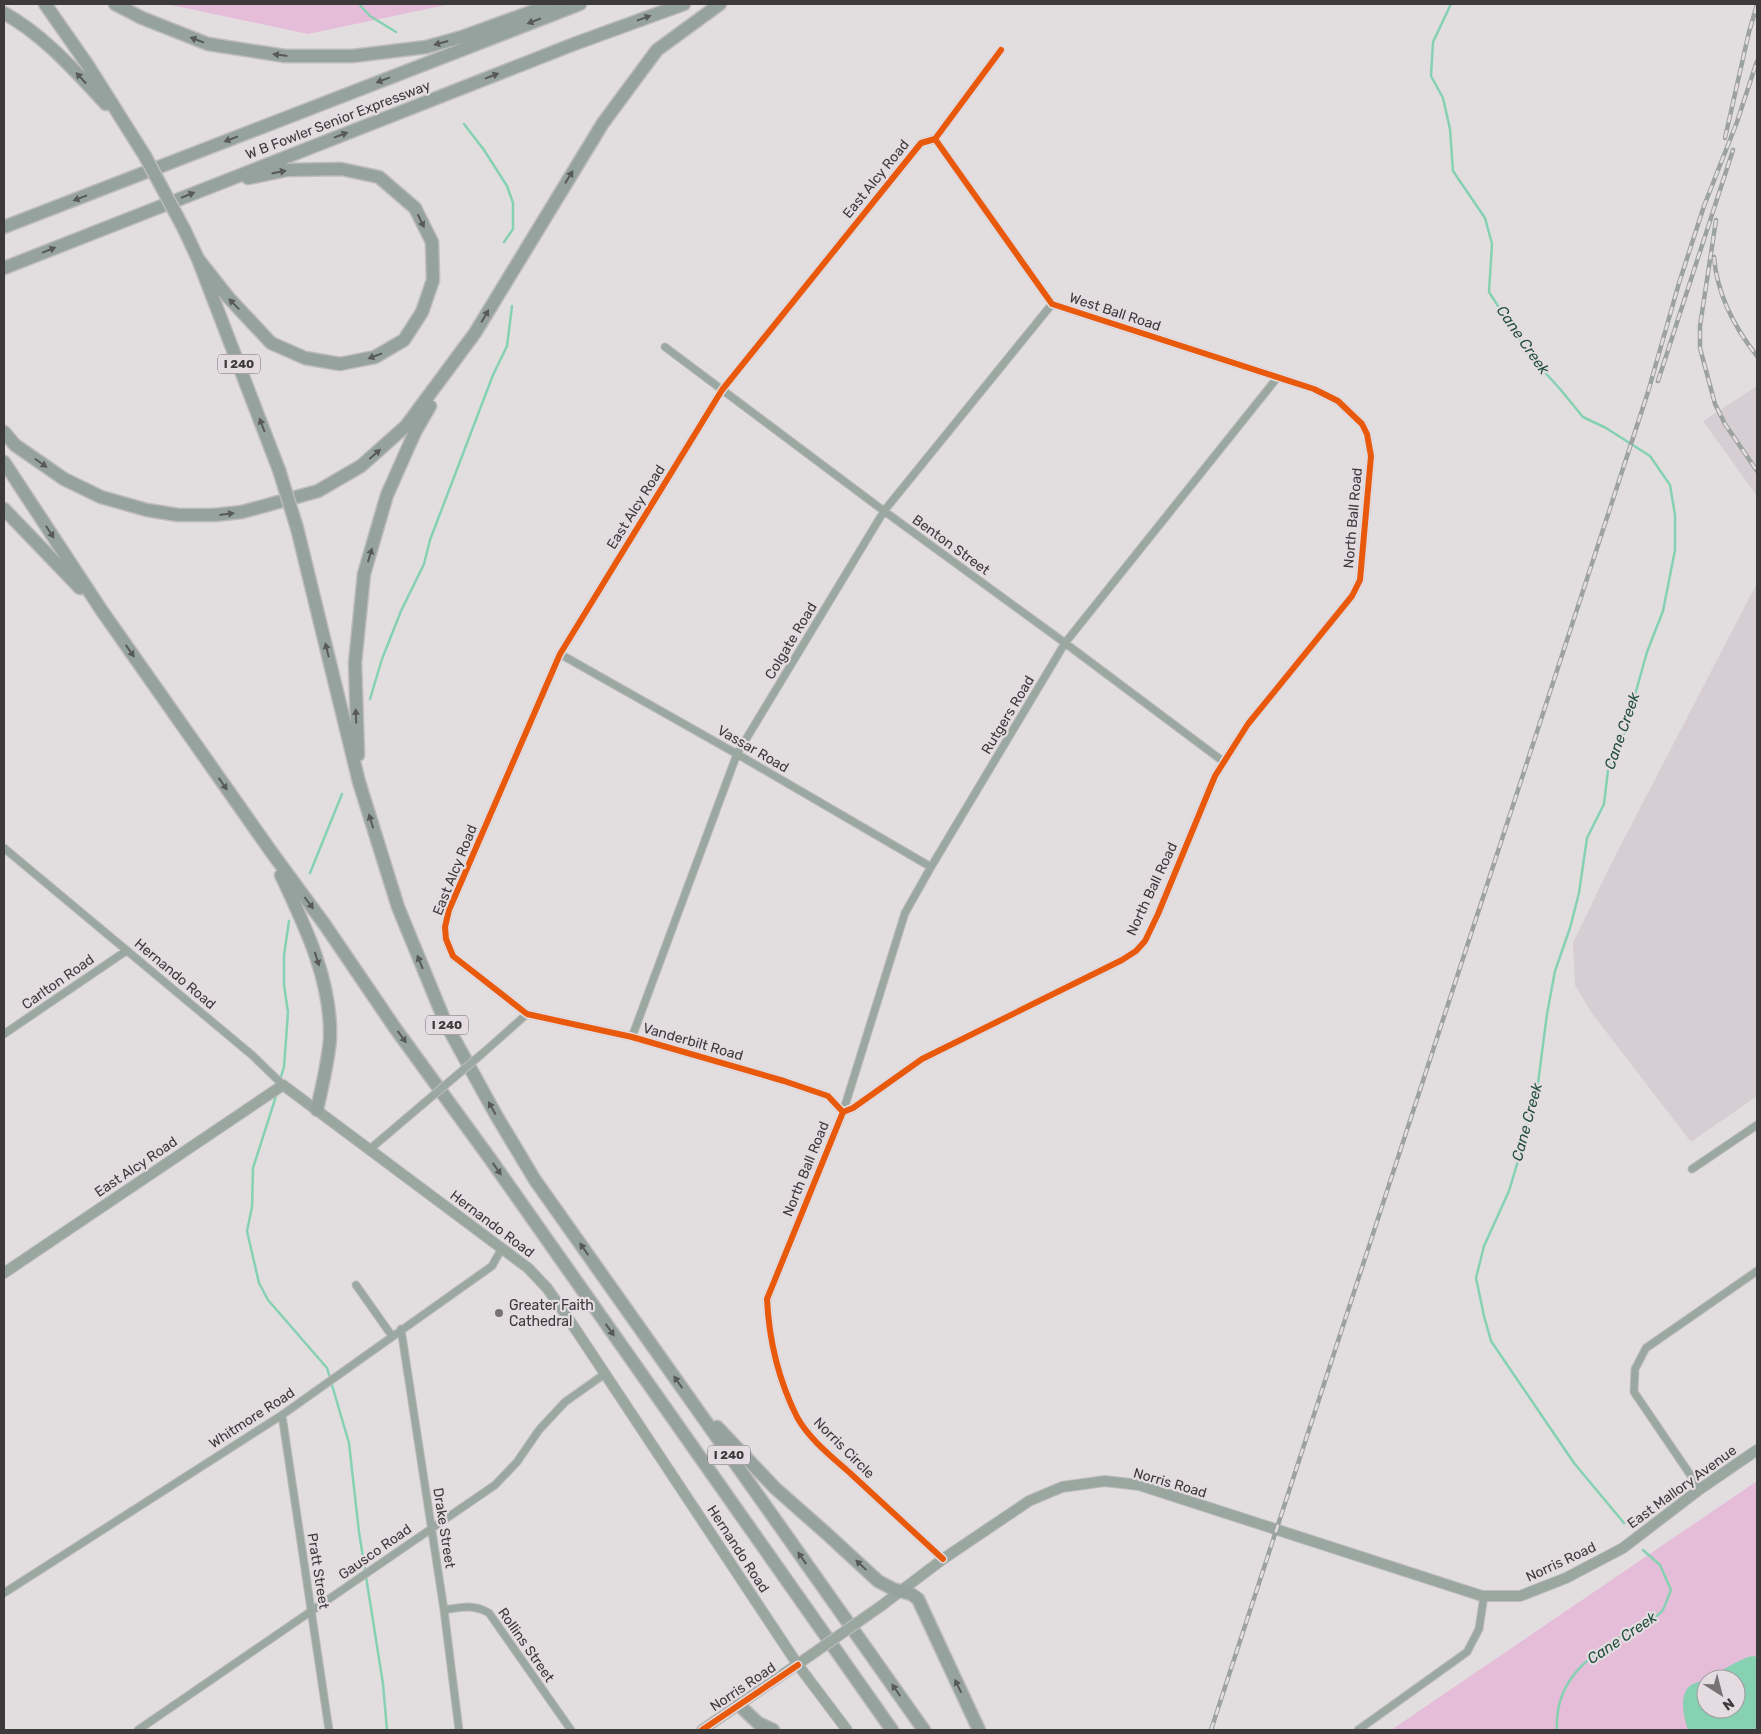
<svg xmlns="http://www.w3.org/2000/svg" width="1761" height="1734" viewBox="0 0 1761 1734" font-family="Rubik,sans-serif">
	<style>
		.built { fill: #d7ced3 }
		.green { fill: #e6bdd9; fill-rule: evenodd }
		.water { fill: #85d1b2 }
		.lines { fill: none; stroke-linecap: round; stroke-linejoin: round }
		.stream { stroke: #85d1b2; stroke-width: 2.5 }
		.street-casing { stroke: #bdbbbc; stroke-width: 9 }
		.secondary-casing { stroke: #bdbbbc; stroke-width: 12 }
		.highway-casing { stroke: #bdbbbc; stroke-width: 15 }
		.street { stroke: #9ba8a2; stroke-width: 7 }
		.secondary { stroke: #9aa7a0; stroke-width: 10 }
		.highway { stroke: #96a29e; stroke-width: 12 }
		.rail-casing { stroke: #9ca29f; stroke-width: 4.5 }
		.rail { stroke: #e4dce1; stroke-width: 2.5; stroke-dasharray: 8; stroke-linecap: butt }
		.street-bridge-casing { stroke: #bdbbbc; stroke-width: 9; stroke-linecap: butt }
		.secondary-bridge-casing { stroke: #bdbbbc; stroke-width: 12; stroke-linecap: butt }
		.highway-bridge-casing { stroke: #bdbbbc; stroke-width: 15; stroke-linecap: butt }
		.street-bridge { stroke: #9ba8a2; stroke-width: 7 }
		.secondary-bridge { stroke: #9aa7a0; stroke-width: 10 }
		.highway-bridge { stroke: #96a29e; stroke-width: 12 }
		.cycleway-casing { stroke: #e4dce1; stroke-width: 9 }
		.cycleway { stroke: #e8590c; stroke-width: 6 }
		.oneway { fill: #585959 }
		.poi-dot { fill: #777375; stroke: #e4dce1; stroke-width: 2 }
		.labels { text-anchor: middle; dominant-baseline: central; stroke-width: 4.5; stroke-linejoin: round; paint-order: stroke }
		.shield { fill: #e4dce1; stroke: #6f6b6e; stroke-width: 1 }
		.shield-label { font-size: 12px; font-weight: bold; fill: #3d3a3c }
		.street-label { font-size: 14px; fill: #3d3a3c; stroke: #e4dce1 }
		.poi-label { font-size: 14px; fill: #3d3a3c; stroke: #e4dce1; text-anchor: start }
		.water-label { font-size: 15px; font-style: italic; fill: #21503d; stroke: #e4dce1 }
	</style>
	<rect width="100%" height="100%" fill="#e2dee0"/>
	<path class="built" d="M1757,386V496L1703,421Z
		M1757,583V1096L1691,1142L1591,1012L1575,985L1573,943L1611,864Z"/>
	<path class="green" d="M166,4H451L308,34Z
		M1757,1481V1730H1391ZM1706,1679H1736V1709H1706Z"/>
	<path class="water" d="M1752,1656L1757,1657V1730H1688C1684,1717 1678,1695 1691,1685C1695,1683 1701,1681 1706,1679V1709H1736V1679H1707C1720,1672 1739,1659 1752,1656Z"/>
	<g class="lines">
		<path class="stream" d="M359,4L370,16L396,32
			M1451,4L1433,42L1431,76L1443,98L1450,129L1453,171L1485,218L1492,244L1489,292L1531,357L1560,389L1583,417L1606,428L1650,456L1670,485L1675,515V550L1663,611L1647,652L1623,738L1608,770L1604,804L1587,838L1579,893L1570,928L1555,971L1547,1014L1538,1083L1520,1154L1509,1191L1484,1246L1476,1278L1484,1316L1491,1341L1574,1463L1624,1523
			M464,124L484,150L507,186L513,203V229L504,242
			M370,699L382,659L401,611L424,564L430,540L493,375L507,346L512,306
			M310,873L342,794
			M280,1080L284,1067L288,1012L284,985V955L289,921
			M277,1093L253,1168L252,1207L247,1231L259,1283L268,1300L327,1368L349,1443L359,1532L383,1684L387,1730
			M1557,1730C1554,1675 1595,1653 1636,1627C1644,1623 1657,1618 1662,1611C1666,1605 1668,1596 1671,1590L1660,1565L1643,1550"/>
		<defs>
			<path id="street" d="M935,139L1052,304L1314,389L1338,401L1362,424L1367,434L1371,456L1360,580L1352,596L1248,724L1215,776L1158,914L1145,941L1136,951L1122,960L922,1059L853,1108L843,1112L767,1299C769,1340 779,1381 797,1417C809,1439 832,1457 850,1473C881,1502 912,1530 943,1559
				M665,347L884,511L1065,643L1224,762
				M560,654L737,754L931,867
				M4,848L252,1055L283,1085
				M4,1034L126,951
				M632,1037L737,754L884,511L1052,304
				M483,1053L527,1014
				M843,1112L828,1096L784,1081L632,1037L527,1014L453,956L446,939L445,927L449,910L560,654L722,390L921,143L935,139L1001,50
				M843,1112L905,913L931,867L1065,643L1277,378
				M370,1149L423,1104
				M1692,1169L1757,1125
				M356,1285L392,1336
				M401,1329L444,1610L459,1730
				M282,1415L329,1730
				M1700,1489L1634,1392L1635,1369L1646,1348L1757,1271
				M4,1593L282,1415L492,1266L502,1248
				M444,1610C461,1607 474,1604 489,1613L571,1730
				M138,1730L495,1485L517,1462L539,1430L565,1402L606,1373
				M1358,1730L1467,1652L1479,1629L1484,1596"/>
			<path id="secondary" d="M4,1273L283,1085L528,1268L547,1288L568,1318L798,1665L847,1730
				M881,1606L943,1559L1029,1501L1062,1487L1105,1481L1139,1485L1482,1596H1520L1566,1578L1623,1548L1700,1489L1757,1450
				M702,1730L811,1655"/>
			<path id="highway" d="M45,4L87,64L145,156
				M115,4L142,18L208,44L285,56H353L426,47L462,37L553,4
				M4,13C45,36 75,71 106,104
				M4,227L580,4
				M184,229L198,259L279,470
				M198,259L228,297L271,343L305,358L340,364L375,357L404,340L422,312L433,280L432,242L415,208L379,177L341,169L287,170L248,178
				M4,268L574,44L684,4
				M4,432L15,445L64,479L101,497L147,510L178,515H214L242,512L318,491L361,466L406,426L475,333L603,123L657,50L720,4
				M4,462L102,611L270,850L325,925L395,1028L491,1160L892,1730
				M4,509L80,588
				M297,528L359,782L398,907L446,1024L496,1115L535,1180L924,1730
				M358,755L355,663L364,574L387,495L415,432L430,406
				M281,875C305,926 332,981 330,1039C328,1063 322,1086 317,1110
				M717,1427L775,1488L827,1534L878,1581L893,1589L911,1594L918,1599L979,1730
				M739,1705L758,1723L773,1730"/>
		</defs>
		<use href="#street" class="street-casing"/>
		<use href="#secondary" class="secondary-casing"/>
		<use href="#highway" class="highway-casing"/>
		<use href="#street" class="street"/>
		<use href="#secondary" class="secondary"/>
		<use href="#highway" class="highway"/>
		<defs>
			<path id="rail" d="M1725,138L1749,32L1757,5
				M1716,220L1700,326V348L1715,404L1725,424L1757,471
				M1714,257C1717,294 1734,327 1757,356
				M1658,381L1733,150
				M1211,1730L1648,392L1679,283L1704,206L1737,122L1757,61"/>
		</defs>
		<use href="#rail" class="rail-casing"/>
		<use href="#rail" class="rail"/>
		<defs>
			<path id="street-bridge" d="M423,1104L483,1053"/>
			<path id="secondary-bridge" d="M811,1655L881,1606"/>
			<path id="highway-bridge" d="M145,156L184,229
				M279,470L297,528"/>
		</defs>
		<use href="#street-bridge" class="street-bridge-casing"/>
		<use href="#secondary-bridge" class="secondary-bridge-casing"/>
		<use href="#highway-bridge" class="highway-bridge-casing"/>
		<use href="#street-bridge" class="street-bridge"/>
		<use href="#secondary-bridge" class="secondary-bridge"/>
		<use href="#highway-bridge" class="highway-bridge"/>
		<defs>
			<path id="cycleway" d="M935,139L1052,304L1314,389L1338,401L1362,424L1367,434L1371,456L1360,580L1352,596L1248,724L1215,776L1158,914L1145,941L1136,951L1122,960L922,1059L853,1108L843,1112L767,1299C769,1340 779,1381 797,1417C809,1439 832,1457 850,1473C881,1502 912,1530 943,1559
				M843,1112L828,1096L784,1081L632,1037L527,1014L453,956L446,939L445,927L449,910L560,654L722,390L921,143L935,139L1001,50
				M702,1730L798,1665"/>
		</defs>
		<use href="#cycleway" class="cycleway-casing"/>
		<use href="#cycleway" class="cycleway"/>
	</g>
	<defs><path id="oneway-solid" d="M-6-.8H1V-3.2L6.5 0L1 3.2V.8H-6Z" transform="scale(1.25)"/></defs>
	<g class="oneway">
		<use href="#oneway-solid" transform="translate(644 18) rotate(-20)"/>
		<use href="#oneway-solid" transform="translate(534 21) rotate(159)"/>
		<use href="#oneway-solid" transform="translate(197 40) rotate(-159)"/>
		<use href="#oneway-solid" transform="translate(441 43) rotate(165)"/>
		<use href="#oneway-solid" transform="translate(280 55) rotate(-173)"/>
		<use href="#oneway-solid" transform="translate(492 76) rotate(-21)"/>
		<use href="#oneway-solid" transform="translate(81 78) rotate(-133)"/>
		<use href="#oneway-solid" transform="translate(383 80) rotate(159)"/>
		<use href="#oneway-solid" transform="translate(341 135) rotate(-21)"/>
		<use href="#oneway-solid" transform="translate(231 139) rotate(159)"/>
		<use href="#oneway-solid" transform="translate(279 172) rotate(-11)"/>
		<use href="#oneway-solid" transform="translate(569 177) rotate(-58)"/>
		<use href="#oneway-solid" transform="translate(188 195) rotate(-22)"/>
		<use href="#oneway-solid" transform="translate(80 198) rotate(159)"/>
		<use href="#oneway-solid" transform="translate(421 221) rotate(64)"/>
		<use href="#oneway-solid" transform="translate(49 250) rotate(-22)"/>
		<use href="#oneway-solid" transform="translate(234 304) rotate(-134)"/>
		<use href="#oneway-solid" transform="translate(485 316) rotate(-60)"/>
		<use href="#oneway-solid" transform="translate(375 356) rotate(159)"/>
		<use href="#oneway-solid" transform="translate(262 425) rotate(-111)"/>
		<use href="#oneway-solid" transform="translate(375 454) rotate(-41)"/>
		<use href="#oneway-solid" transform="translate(41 463) rotate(35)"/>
		<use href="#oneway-solid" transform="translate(227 514) rotate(-7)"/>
		<use href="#oneway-solid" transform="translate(50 532) rotate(57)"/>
		<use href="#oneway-solid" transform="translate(370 555) rotate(-74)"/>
		<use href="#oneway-solid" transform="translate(327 650) rotate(-104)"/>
		<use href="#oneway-solid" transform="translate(130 651) rotate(55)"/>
		<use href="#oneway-solid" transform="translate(356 716) rotate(-92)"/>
		<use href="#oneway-solid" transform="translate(223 784) rotate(55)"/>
		<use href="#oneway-solid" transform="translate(371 821) rotate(-107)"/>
		<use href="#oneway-solid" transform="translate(309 903) rotate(53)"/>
		<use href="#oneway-solid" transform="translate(317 959) rotate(72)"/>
		<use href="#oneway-solid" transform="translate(420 962) rotate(-112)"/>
		<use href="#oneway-solid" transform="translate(402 1037) rotate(54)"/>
		<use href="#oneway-solid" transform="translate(492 1108) rotate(-119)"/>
		<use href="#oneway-solid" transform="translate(497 1169) rotate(55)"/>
		<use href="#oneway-solid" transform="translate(584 1249) rotate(-125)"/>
		<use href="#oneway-solid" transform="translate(610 1330) rotate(55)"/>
		<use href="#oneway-solid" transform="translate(678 1382) rotate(-125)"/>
		<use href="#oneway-solid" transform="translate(802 1558) rotate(-125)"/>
		<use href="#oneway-solid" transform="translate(861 1565) rotate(-137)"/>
		<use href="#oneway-solid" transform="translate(958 1686) rotate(-116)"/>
		<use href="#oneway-solid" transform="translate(896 1690) rotate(-125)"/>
	</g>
	<circle class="poi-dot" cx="499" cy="1313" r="5"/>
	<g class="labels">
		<g class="shield">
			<rect x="218" y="354.5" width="42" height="19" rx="4"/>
			<rect x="426" y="1015.5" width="42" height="19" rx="4"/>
			<rect x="708" y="1445.5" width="42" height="19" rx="4"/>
		</g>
		<g class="shield-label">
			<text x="239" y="364">I 240</text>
			<text x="447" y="1025">I 240</text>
			<text x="729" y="1455">I 240</text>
		</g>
		<g class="street-label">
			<text transform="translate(338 120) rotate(-21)">W B Fowler Senior Expressway</text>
			<text transform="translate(876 179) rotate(-51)">East Alcy Road</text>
			<text transform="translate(1115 312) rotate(18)">West Ball Road</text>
			<text transform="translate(636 507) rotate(-58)">East Alcy Road</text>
			<text transform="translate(1353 518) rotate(-85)">North Ball Road</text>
			<text transform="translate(951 545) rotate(36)">Benton Street</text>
			<text transform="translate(791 641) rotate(-59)">Colgate Road</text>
			<text transform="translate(1008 715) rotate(-59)">Rutgers Road</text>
			<text transform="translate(753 749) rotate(30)">Vassar Road</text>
			<text transform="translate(455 870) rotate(-68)">East Alcy Road</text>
			<text transform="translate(1152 889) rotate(-65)">North Ball Road</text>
			<text transform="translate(175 974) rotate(40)">Hernando Road</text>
			<text transform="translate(58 982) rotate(-35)">Carlton Road</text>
			<text transform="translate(693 1042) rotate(16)">Vanderbilt Road</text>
			<text transform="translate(136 1167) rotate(-34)">East Alcy Road</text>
			<text transform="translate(806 1169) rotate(-68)">North Ball Road</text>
			<text transform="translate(492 1224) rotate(37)">Hernando Road</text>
			<text transform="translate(252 1418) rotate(-33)">Whitmore Road</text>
			<text transform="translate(844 1448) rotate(45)">Norris Circle</text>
			<text transform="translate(1170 1483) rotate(16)">Norris Road</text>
			<text transform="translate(1682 1487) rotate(-36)">East Mallory Avenue</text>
			<text transform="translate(444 1528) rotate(81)">Drake Street</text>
			<text transform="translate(738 1549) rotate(57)">Hernando Road</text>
			<text transform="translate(375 1552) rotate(-35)">Gausco Road</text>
			<text transform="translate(1561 1562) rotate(-25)">Norris Road</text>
			<text transform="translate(318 1571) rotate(81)">Pratt Street</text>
			<text transform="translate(526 1645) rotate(55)">Rollins Street</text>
			<text transform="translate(743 1687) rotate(-34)">Norris Road</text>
		</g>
		<g class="poi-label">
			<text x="509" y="1305">Greater Faith<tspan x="509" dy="16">Cathedral</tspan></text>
		</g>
		<g class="water-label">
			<text transform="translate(1523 340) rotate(55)">Cane Creek</text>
			<text transform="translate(1622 731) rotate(-71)">Cane Creek</text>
			<text transform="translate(1527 1122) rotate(-75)">Cane Creek</text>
			<text transform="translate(1622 1638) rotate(-34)">Cane Creek</text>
		</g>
	</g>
	<rect width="1761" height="1734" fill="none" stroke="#3d3a3c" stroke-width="10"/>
	<g transform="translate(1721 1694) rotate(144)"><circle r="24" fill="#e4dce1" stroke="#a19b9f"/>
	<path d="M0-4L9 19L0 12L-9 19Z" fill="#777375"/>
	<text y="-8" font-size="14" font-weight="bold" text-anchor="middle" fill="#3d3a3c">N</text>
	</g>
</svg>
